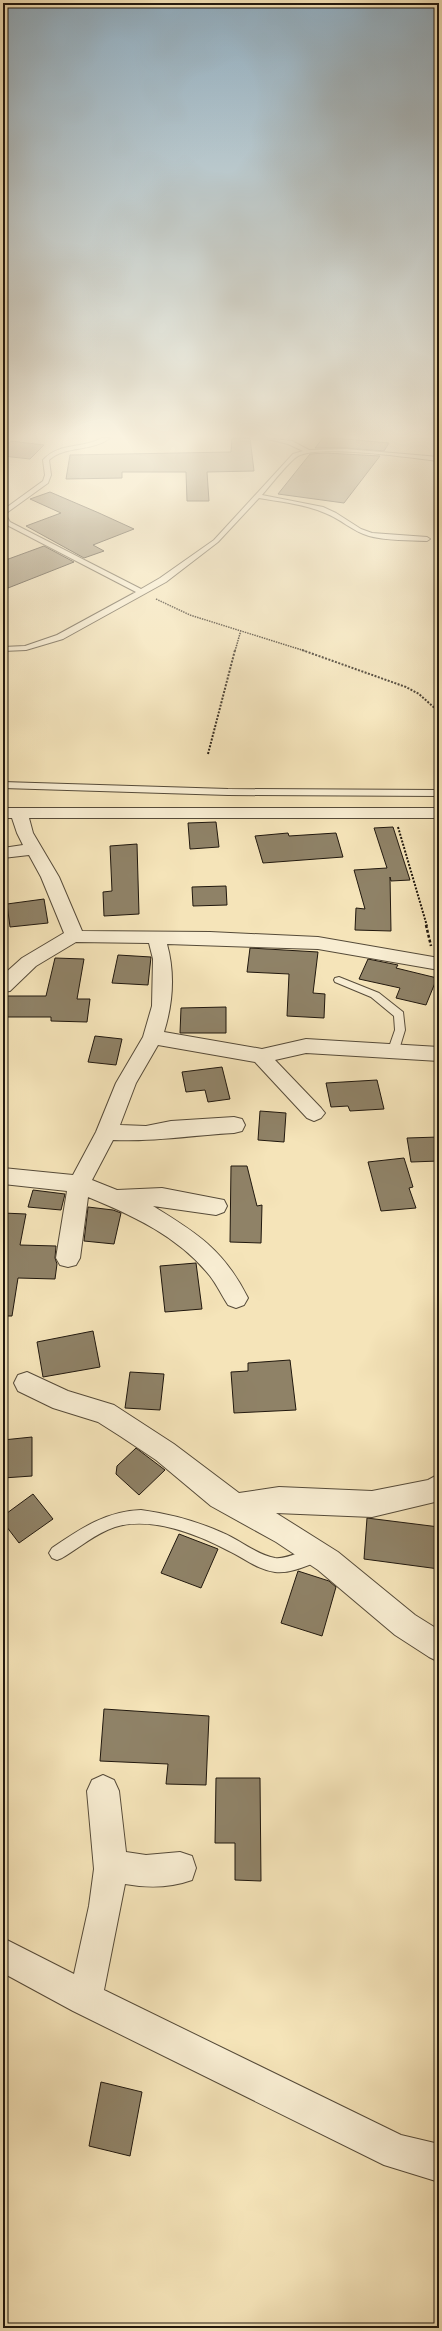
<svg xmlns="http://www.w3.org/2000/svg" width="442" height="2331" viewBox="0 0 442 2331" font-family="'IM FELL Great Primer',serif">
	<style>
		.building { fill: #8f8267; stroke: #21180e }
		.lines { fill: none; stroke-linecap: round; stroke-linejoin: round }
		.lane-casing { stroke: #564b39; stroke-width: 2 }
		.street-casing { stroke: #564b39; stroke-width: 2 }
		.path-far2 { stroke: #21180e; stroke-width: 1.5; stroke-dasharray: 1.5 1; stroke-linecap: butt }
		.path-far1 { stroke: #21180e; stroke-width: 2; stroke-dasharray: 2 1.5; stroke-linecap: butt }
		.path { stroke: #21180e; stroke-width: 2.5; stroke-dasharray: 3 2; stroke-linecap: butt }
		.lane { fill: #f8edd2; fill-rule: evenodd }
		.street { fill: #f8edd2; fill-rule: evenodd }
	</style>
	<rect width="100%" height="100%" fill="#f5e4b9"/>
	<filter id="stains"><feTurbulence type="fractalNoise" baseFrequency=".005" numOctaves="4"/><feColorMatrix values="0 0 0 0 .2 0 0 0 0 .09 0 0 0 0 .02 0 0 0 .5 -.17"/></filter>
	<radialGradient id="worn" r=".72"><stop offset=".6" stop-color="#630" stop-opacity="0"/><stop offset="1" stop-color="#630" stop-opacity=".3"/></radialGradient>
	<path class="building" d="M232,438H250L254,471L207,472L209,501H187L186,472H122V478L66,479L70,455L231,452Z
		M323,438H333L389,443L384,451L346,448H315Z
		M11,441L44,445L30,459L3,456V448Z
		M326,453L380,456L344,503L278,494L310,454Z
		M50,492L99,513L134,529L93,545L104,551L84,558L26,526L61,513L30,499Z
		M44,546L74,562L3,590V561Z
		M216,822L219,847L190,849L188,823Z
		M393,827L410,880L391,881L390,877L391,931L355,930L356,908L365,909L354,870L387,868L374,828Z
		M288,833L289,836L336,833L343,857L263,863L255,836Z
		M137,844L139,914L104,916L103,892L112,891L110,846Z
		M226,886L227,905L193,906L192,887Z
		M44,899L48,923L10,927L7,904Z
		M250,948L318,952L313,993L325,994L324,1018L287,1016L289,974L247,972Z
		M118,955L151,957L148,985L112,983Z
		M55,958L84,959L77,999H90L87,1022L51,1021V1017H4L7,996H46Z
		M368,959L398,965L396,968L437,978L426,1005L396,998L400,988L359,979Z
		M226,1007V1033H180L181,1008Z
		M95,1036L122,1039L116,1065L88,1062Z
		M222,1067L230,1099L208,1102L205,1090L186,1092L182,1072Z
		M377,1080L384,1109L350,1111L348,1106L331,1107L326,1083Z
		M260,1111L286,1113L284,1142L258,1140Z
		M439,1137V1161L411,1162L407,1138Z
		M404,1158L413,1187L409,1188L416,1208L381,1211L368,1162Z
		M231,1166H247L257,1206L262,1205L261,1243L230,1242Z
		M33,1190L65,1194L61,1210L28,1207Z
		M88,1207L113,1210L121,1213L114,1244L84,1241Z
		M3,1213L26,1214L20,1245L56,1246L55,1258L57,1264L55,1279L18,1278L12,1316H3Z
		M196,1263L202,1309L165,1312L160,1266Z
		M93,1331L100,1367L43,1377L37,1342Z
		M290,1360L296,1410L234,1413L231,1372L248,1371V1363Z
		M130,1372L164,1374L160,1410L125,1408Z
		M32,1437V1476L3,1478V1440Z
		M136,1448L165,1470L139,1495L116,1474L117,1466Z
		M33,1494L53,1519L19,1543L3,1522V1516Z
		M367,1518L439,1527V1569L364,1559Z
		M179,1534L218,1549L201,1588L161,1573Z
		M298,1571L329,1581L336,1587L322,1636L281,1623Z
		M104,1709L209,1716L206,1785L166,1784L168,1764L100,1761Z
		M216,1778H260L261,1881L235,1880V1843H215Z
		M101,2082L142,2092L130,2156L89,2146Z"/>
	<g class="lines">
		<defs>
			<path id="lane" d="M102,438H110C92,452 66,445 49,460L51,475L48,483L5,514L10,522L141,589L160,578L214,540L293,454L303,451L288,444L264,438L292,441L309,450L346,449L439,457V461C410,458 321,444 298,456C290,460 269,487 262,495L323,507L336,513L361,529L372,533L427,537L430,539L427,541C408,540 388,541 369,536C352,531 341,519 325,513C304,504 281,502 259,498L218,542L166,582L63,639L26,650L3,651V647L25,646L57,635L136,592L5,524L3,510L43,481L45,475L43,460C59,442 83,449 102,438Z
				M3,782L228,789L439,790V796L228,795L3,788Z
				M339,977L379,993L403,1012L405,1030L398,1053H390L388,1050L395,1030L394,1016L371,997L335,982L334,980L335,978Z
				M141,1510C170,1514 197,1521 223,1533C240,1540 257,1555 275,1558C291,1560 308,1544 322,1550L325,1555L322,1560C309,1565 290,1574 275,1572C258,1570 244,1558 229,1551C197,1534 151,1516 115,1527C96,1533 79,1548 62,1558L57,1560L52,1558L49,1553L52,1548C80,1529 106,1511 141,1510Z"/>
			<path id="street" d="M3,808H439V818H29L33,833L59,877L82,931L210,932L318,937L439,958V970L318,949L167,944C175,973 173,1003 164,1032L262,1049L306,1039L439,1047V1061L306,1053L275,1060L321,1108L325,1113L321,1118L314,1121L307,1118L255,1062L158,1045L136,1083L120,1125L146,1126L171,1121L234,1117L242,1119L245,1125L242,1131L234,1133C194,1135 154,1142 113,1140L92,1180L117,1190L162,1188L224,1200L227,1206L224,1212L216,1215L153,1206C197,1233 224,1250 248,1298L244,1305L236,1308L228,1305C222,1296 217,1285 210,1276C179,1237 134,1216 88,1197L80,1258L76,1265L68,1267L60,1265L56,1258L67,1191L3,1184V1168L73,1175L96,1132L116,1083L143,1037L152,1006L153,959L149,943L76,942L36,966L10,991L3,992V975L22,958L64,933L41,877L29,855L3,858V848L23,845L17,833L12,818H3Z
				M27,1372L68,1391L114,1405L174,1444L239,1493L279,1487L372,1491L428,1480L439,1474V1501L372,1517L276,1513L338,1552L415,1615L439,1630V1662L429,1657L395,1635L318,1570L276,1542L211,1506L156,1460L120,1436L98,1422L53,1408L18,1391L14,1383L18,1375Z
				M103,1775L114,1780L119,1791L126,1852L146,1855L180,1852L192,1856L196,1868L192,1880C170,1888 148,1888 125,1884L104,1990L401,2135L439,2144V2182L384,2165L73,2011L3,1973V1938L74,1974L89,1906L94,1869L87,1791L92,1780Z"/>
		</defs>
		<use href="#lane" class="lane-casing"/>
		<use href="#street" class="street-casing"/>
		<path class="path-far2" d="M156,599L190,615L305,651
			M235,651L241,630"/>
		<path class="path-far1" d="M302,650L406,687L419,694L439,712
			M208,754L235,650
			M398,827L427,926"/>
		<path class="path" d="M426,925L431,946"/>
		<use href="#lane" class="lane"/>
		<use href="#street" class="street"/>
	</g>
	<linearGradient id="sky" x2="0" y2="1"><stop stop-color="#90acbe"/><stop offset="0.57" stop-color="#faf3e0"/><stop offset="1" stop-color="#faf3e0" stop-opacity="0"/></linearGradient>
	<rect width="442" height="765" fill="url(#sky)"/>
	<rect width="442" height="2331" fill="none" stroke="#f5e4b9" stroke-width="16"/>
	<rect x="4" y="4" width="434" height="2323" fill="none" stroke="#21180e" stroke-width="2"/>
	<rect x="8" y="8" width="426" height="2315" fill="none" stroke="#21180e"/>
	<rect width="100%" height="100%" filter="url(#stains)"/>
	<rect width="100%" height="100%" fill="url(#worn)"/>
</svg>
